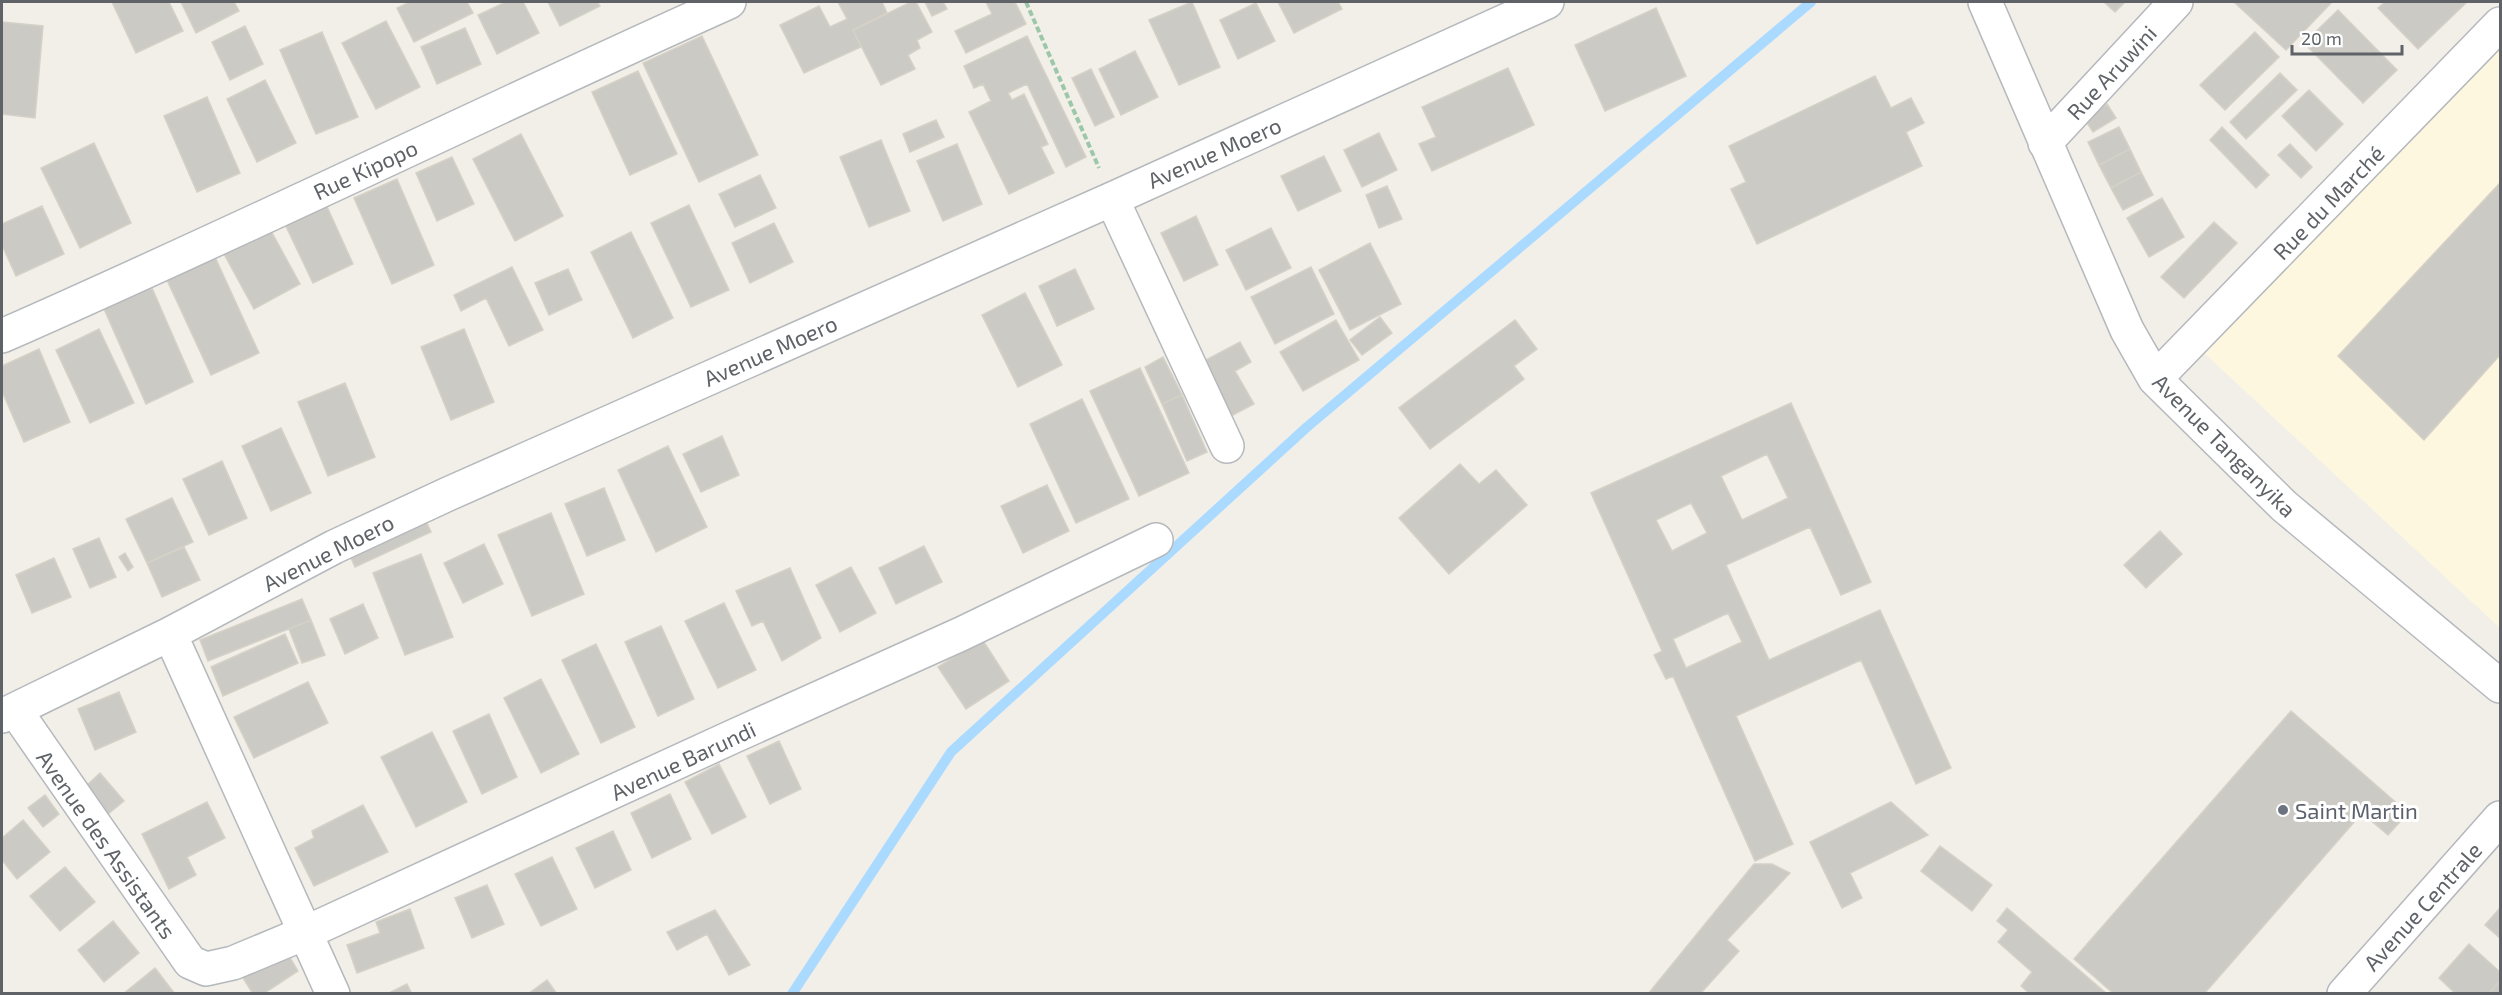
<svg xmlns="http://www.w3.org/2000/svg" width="2502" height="995" viewBox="0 0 2502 995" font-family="'Exo 2',sans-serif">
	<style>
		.commercial { fill: #fef7e0 }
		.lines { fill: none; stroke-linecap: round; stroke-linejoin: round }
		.stream { stroke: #aadaff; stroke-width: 10 }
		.building { fill: #cccac5; stroke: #d6d1c6; stroke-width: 1.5; fill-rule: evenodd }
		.minor-casing { stroke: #b5b8bc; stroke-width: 36 }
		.tertiary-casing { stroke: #b5b8bc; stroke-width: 36 }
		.path { stroke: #9cc7a9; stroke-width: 4; stroke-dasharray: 6 3; stroke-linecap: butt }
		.minor { stroke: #fff; stroke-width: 33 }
		.tertiary { stroke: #fff; stroke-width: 33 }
		.worship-dot { fill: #6b7280; stroke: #fff; stroke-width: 2 }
		.labels { text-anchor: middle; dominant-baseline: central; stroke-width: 6; stroke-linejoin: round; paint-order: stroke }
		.street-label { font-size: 22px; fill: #5f6368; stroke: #fff }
		.worship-label { font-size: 22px; fill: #5b616d; stroke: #fff; text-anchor: start }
	</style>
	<rect width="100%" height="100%" fill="#f1efe8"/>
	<path class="commercial" d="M2500,31V628L2201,350Z"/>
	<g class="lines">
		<path class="stream" d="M792,994L951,752L1307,427L1811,2"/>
	</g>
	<path class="building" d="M112,2H169L183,31L136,53Z
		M181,2H234L239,11L196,33Z
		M410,2H467L473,13L414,42L397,8Z
		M506,2H523L539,33L497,54L478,15Z
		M548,2H597L600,6L560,26Z
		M838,2H882L887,13L853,30L861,47L804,73L780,25L819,6L830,27L847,19Z
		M911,2H916L932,32L917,40L920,48L908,55L915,69L881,85L853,30Z
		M925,2H943L947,9L932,16Z
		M986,2H1015L1026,24L966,53L955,31L992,14Z
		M1192,2L1220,67L1179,85L1149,20Z
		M1278,2H1338L1342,9L1294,33Z
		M2104,2H2125L2115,12Z
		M2234,2H2332L2286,50Z
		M2385,2H2467L2418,49L2378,8Z
		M1256,3L1275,41L1238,59L1220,20Z
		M1656,8L1686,76L1605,111L1575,45Z
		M2338,10L2397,70L2363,103L2304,43Z
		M386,21L420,87L376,109L342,43Z
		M2,22L43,26L35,118L2,114Z
		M245,26L263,64L230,80L212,42Z
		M465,28L481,64L437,84L421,47Z
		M322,32L358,117L316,134L280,50Z
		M2255,32L2279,57L2225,110L2200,85Z
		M702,36L758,155L699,182L643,63Z
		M1027,36L1086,157L1066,167L1027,84L1008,93L1012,100L1024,94L1048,144L1041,147L1054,173L1009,194L969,112L991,101L983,84L974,88L964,66Z
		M1135,51L1158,97L1121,115L1099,69Z
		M1508,68L1534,125L1432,171L1419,144L1436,137L1422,107Z
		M1091,69L1114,117L1095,126L1072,78Z
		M638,71L677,154L630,175L592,92Z
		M2280,73L2297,90L2246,139L2230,122Z
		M1875,76L1891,108L1911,98L1924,123L1906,132L1922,166L1757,244L1731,189L1746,182L1729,146Z
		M265,80L296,143L257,162L227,99Z
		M2309,90L2343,124L2316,151L2282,116Z
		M207,97L240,173L197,192L164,116Z
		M2107,104L2116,118L2093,132L2084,118Z
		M936,120L944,137L910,152L903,134Z
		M2119,127L2130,149L2099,165L2088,142Z
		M2222,127L2269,175L2256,188L2210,140Z
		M1379,133L1397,170L1362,187L1344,150Z
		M521,134L563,216L515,241L473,159Z
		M881,140L910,211L869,227L840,157Z
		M94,143L131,223L80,248L41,168Z
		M957,144L982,204L943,221L917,161Z
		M2290,144L2312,167L2301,178L2278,155Z
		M2130,149L2141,172L2111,188L2099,165Z
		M1324,156L1341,191L1298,211L1281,176Z
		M452,157L474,204L437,221L416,173Z
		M2141,172L2153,195L2123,210L2111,188Z
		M760,175L776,208L735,227L719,194Z
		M397,179L434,265L392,284L354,198Z
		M2500,183V355L2424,440L2338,356Z
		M1387,186L1402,219L1379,228L1366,195Z
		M2162,198L2184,237L2149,257L2127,218Z
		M324,200L353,264L313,283L283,220Z
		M689,205L729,290L691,307L651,223Z
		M42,206L64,254L16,276L2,245V224Z
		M1196,216L1218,265L1184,281L1161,233Z
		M2214,222L2237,243L2184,298L2161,277Z
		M774,223L793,262L750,283L732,243Z
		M1271,228L1291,268L1246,290L1226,250Z
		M270,229L300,284L254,309L224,254Z
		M631,232L673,318L633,338L591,252Z
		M1370,243L1401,304L1350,330L1319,270Z
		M215,257L259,353L211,375L167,280Z
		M512,267L543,330L509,346L486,298L461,311L454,295Z
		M1311,267L1334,314L1275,344L1251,297Z
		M568,269L582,300L549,315L535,283Z
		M1075,269L1094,309L1057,326L1039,286Z
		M152,288L193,382L146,404L104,309Z
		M1025,293L1062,365L1018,387L982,315Z
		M1380,317L1392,333L1362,355L1350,340Z
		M1336,320L1359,360L1303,391L1280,352Z
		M1515,320L1537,349L1514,366L1524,379L1430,449L1399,408Z
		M99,329L134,403L90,423L56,350Z
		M464,329L494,402L451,420L421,347Z
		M1240,342L1251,362L1235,371L1254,404L1231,416L1202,362Z
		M39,349L70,422L24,442L2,391V366Z
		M1163,357L1182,395L1162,404L1145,367Z
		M1140,368L1189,473L1139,496L1090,391Z
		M345,383L375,457L328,476L298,402Z
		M1182,395L1207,452L1187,461L1162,404Z
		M1082,399L1129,499L1076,523L1030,424Z
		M1791,403L1871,582L1841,595L1810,527L1726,565L1769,660L1880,610L1951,768L1916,784L1861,660L1736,716L1793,844L1755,861L1673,676L1666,679L1654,655L1662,651L1591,493ZM1767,454L1788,498L1742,520L1721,476ZM1691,503L1707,533L1672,551L1656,520ZM1728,613L1742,642L1686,668L1673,639Z
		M281,428L311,493L271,511L242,446Z
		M722,436L739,475L701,492L683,454Z
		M668,446L707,527L656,552L618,470Z
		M222,461L247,518L209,535L183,479Z
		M1460,464L1479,484L1496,470L1527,505L1449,574L1399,518Z
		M1047,485L1069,531L1023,553L1001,506Z
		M604,488L625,540L587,556L565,504Z
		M172,498L193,542L147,563L126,519Z
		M420,509L431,532L355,567L345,544Z
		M551,513L584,594L532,616L498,535Z
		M2160,531L2182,554L2146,588L2124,565Z
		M99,538L116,577L90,588L73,549Z
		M484,544L503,584L463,603L444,563Z
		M924,546L942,582L896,604L879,568Z
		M184,547L200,580L162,597L147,563Z
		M125,553L133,567L128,571L119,557Z
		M421,554L453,637L405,655L373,573Z
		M54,558L71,597L32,613L16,575Z
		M851,567L876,613L840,632L816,585Z
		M790,568L821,638L782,661L763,621L752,626L736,591Z
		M302,599L311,620L208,661L200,640Z
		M724,603L756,670L718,688L685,621Z
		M363,604L378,638L345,654L330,619Z
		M311,620L325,655L302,663L289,629Z
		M661,626L694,699L658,716L625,642Z
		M285,634L298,663L223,696L211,667Z
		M982,639L1009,681L966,709L938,667Z
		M596,644L635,727L601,743L562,660Z
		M541,679L579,754L541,773L504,698Z
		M308,682L328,723L254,758L234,717Z
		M119,692L136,732L95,750L78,709Z
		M2291,711L2408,813L2388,835L2362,813L2204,994H2114L2074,959Z
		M489,714L517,777L482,794L453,731Z
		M432,732L467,802L416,827L381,757Z
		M779,741L801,789L770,804L747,756Z
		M719,764L746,817L712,834L685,782Z
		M100,773L124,801L107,815L85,787Z
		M670,794L691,839L652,858L631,813Z
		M45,795L59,814L43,827L28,808Z
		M207,802L225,838L187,857L196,875L169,889L142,834Z
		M1891,802L1928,835L1850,873L1862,898L1842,908L1810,842Z
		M363,805L388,852L314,886L295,848L314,838L312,831Z
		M23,820L50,852L17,879L2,860V838Z
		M613,831L631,870L595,888L576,848Z
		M1940,846L1992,885L1972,911L1921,871Z
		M552,857L577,909L541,926L515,874Z
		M1754,864H1772L1790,873L1727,940L1739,951L1700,994H1648Z
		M65,867L95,902L60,931L30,896Z
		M487,885L504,924L472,938L455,898Z
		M2007,908L2107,994H2030L2021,986L2032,972L1998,942L2008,930L1997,921Z
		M2500,908V938L2485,925Z
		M410,909L424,948L357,973L347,945L380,933L376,922Z
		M715,910L750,965L729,975L707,934L677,950L667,932Z
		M113,921L139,953L104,982L78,950Z
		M2469,944L2500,972V980L2489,994H2456L2439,978Z
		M283,946L298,971L263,994H253L240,973Z
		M155,968L175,994H123Z
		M547,980L557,994H528Z
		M2500,980V994H2489Z
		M407,984L412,994H387Z"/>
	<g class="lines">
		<defs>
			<path id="minor" d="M1985,2L2127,330L2155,379L2284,506L2500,686
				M2045,143L2176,2
				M1112,199L1227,446
				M2,336C246,229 486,111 729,2
				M2155,379L2500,24
				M170,634L333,994
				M15,710L190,962L206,969L233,963L305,933L732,737L961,634L1156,540
				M2,716L170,634L334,547L448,494L1112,199L1547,2"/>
			<path id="tertiary" d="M2344,994L2500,818"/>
		</defs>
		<use href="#minor" class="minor-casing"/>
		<use href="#tertiary" class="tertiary-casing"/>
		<path class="path" d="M1026,2L1099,168"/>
		<use href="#minor" class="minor"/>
		<use href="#tertiary" class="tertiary"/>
	</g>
	<circle class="worship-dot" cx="2283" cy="810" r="6"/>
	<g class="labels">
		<g class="street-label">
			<text transform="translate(2111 72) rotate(-47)">Rue Aruwini</text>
			<text transform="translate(1214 152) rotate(-24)">Avenue Moero</text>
			<text transform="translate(365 169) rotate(-25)">Rue Kipopo</text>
			<text transform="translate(2328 202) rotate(-46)">Rue du Marché</text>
			<text transform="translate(770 350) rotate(-24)">Avenue Moero</text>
			<text transform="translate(2225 445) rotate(45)">Avenue Tanganyika</text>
			<text transform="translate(328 552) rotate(-27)">Avenue Moero</text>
			<text transform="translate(683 760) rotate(-25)">Avenue Barundi</text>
			<text transform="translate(107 844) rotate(55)">Avenue des Assistants</text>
			<text transform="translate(2422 906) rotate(-48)">Avenue Centrale</text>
		</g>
		<g class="worship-label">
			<text x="2295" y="810">Saint Martin</text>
		</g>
	</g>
	<rect width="2502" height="995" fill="none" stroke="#5f6368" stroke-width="6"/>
	<path d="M2292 45v9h110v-9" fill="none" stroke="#5f6368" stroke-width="3"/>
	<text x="2301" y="45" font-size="18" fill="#5f6368" stroke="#ffffff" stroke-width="4.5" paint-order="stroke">20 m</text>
</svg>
